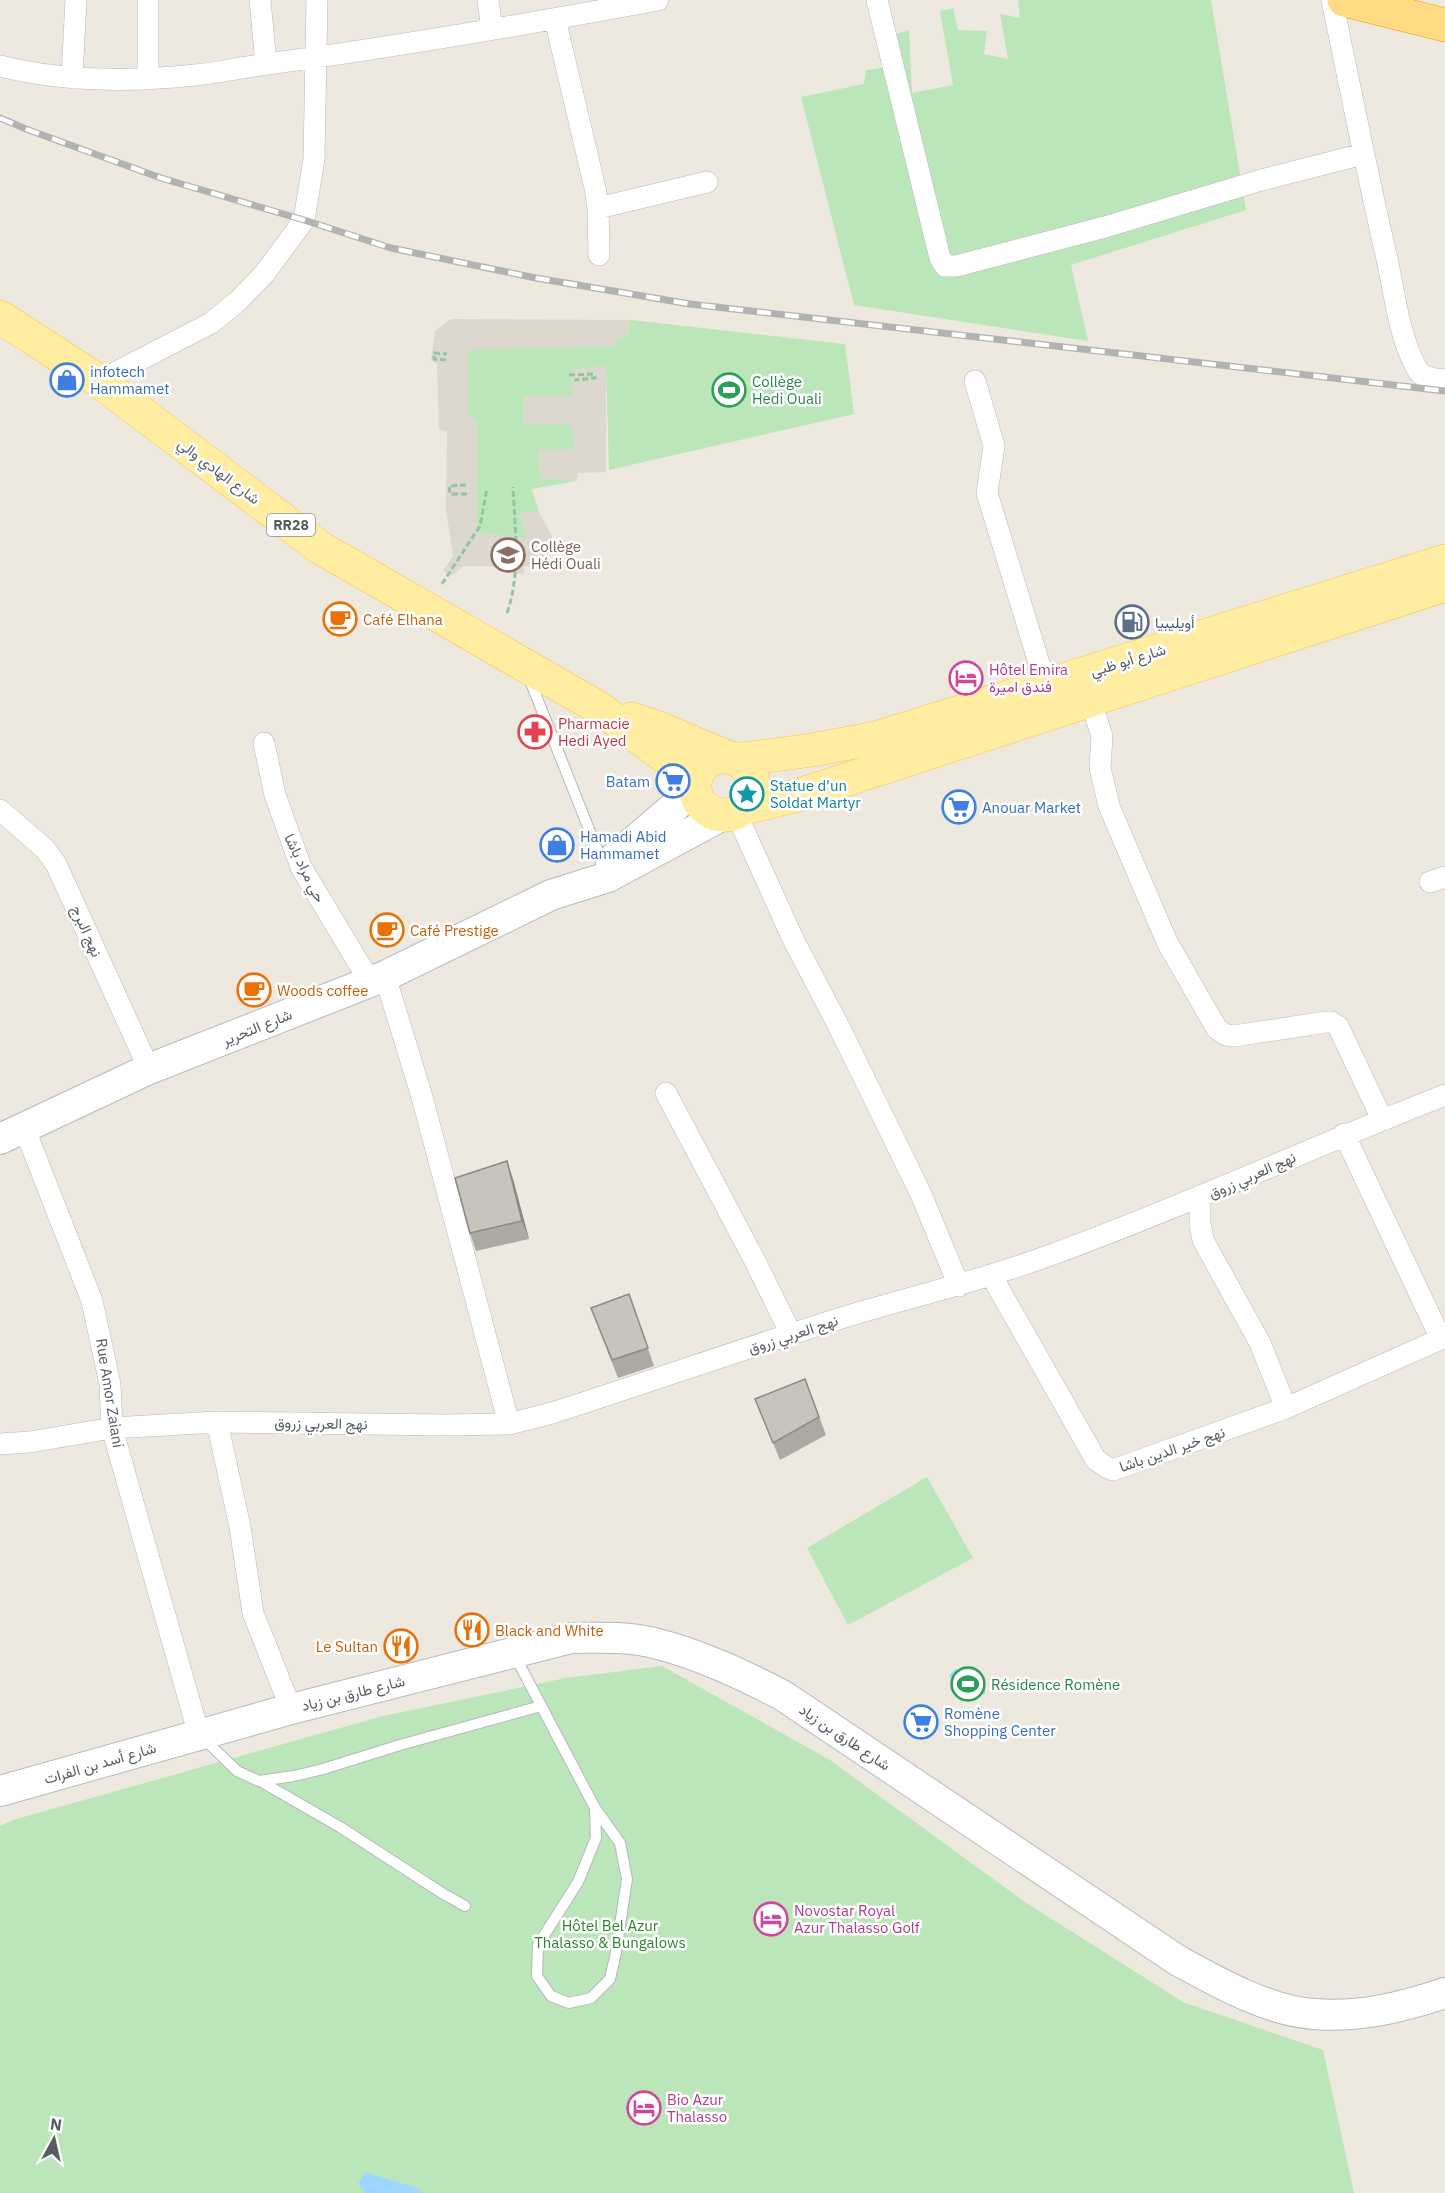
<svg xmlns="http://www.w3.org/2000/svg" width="1445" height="2193" viewBox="0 0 1445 2193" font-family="'IBM Plex Sans',Vazirmatn,sans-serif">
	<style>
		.education { fill: #dcd8ce }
		.green { fill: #bae6b9 }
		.water { fill: #9dd7ff }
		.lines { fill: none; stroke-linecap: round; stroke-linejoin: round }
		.lane-casing { stroke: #b5b8bd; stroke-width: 12 }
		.street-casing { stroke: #b5b8bd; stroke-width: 22 }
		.secondary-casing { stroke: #b5b9bf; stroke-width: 32 }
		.primary-casing { stroke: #f9c44b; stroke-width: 34 }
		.highway-casing { stroke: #ec9b00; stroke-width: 34 }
		.path { stroke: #91c59e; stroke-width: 3; stroke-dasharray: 6 3; stroke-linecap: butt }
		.lane { stroke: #fff; stroke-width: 10 }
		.street { stroke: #fff; stroke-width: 21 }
		.secondary { stroke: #fff; stroke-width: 30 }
		.primary { stroke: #ffeda2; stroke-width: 33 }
		.highway { stroke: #ffdc84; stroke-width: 33 }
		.rail-casing { stroke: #b1b2b2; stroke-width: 7 }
		.rail { stroke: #fff; stroke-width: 4.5; stroke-dasharray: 14; stroke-linecap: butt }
		.wall { fill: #aba9a2 }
		.shaded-wall { fill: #8b8984 }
		.building { fill: #c7c4bc; stroke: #8b8984; stroke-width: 1.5 }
		.labels { text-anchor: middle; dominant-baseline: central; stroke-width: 5; stroke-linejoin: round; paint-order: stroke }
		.shield { fill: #fff; stroke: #8a8d90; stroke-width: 1.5 }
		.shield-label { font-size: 14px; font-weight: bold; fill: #585c61 }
		.shop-label { font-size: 15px; fill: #366cbe; stroke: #fff; text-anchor: start }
		.leisure-label { font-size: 15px; fill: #27864d; stroke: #fff; text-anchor: start }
		.street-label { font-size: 15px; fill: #585c61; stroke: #fff }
		.education-label { font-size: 15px; fill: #785e54; stroke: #fff; text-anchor: start }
		.food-label { font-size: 15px; fill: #c56008; stroke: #fff; text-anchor: start }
		.service-label { font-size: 15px; fill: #4e5e75; stroke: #fff; text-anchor: start }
		.hotel-label { font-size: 15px; fill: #b23c85; stroke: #fff; text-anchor: start }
		.health-label { font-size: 15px; fill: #be3a42; stroke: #fff; text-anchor: start }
		.culture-label { font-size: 15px; fill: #0d838f; stroke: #fff; text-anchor: start }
		.park-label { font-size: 15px; fill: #2e8230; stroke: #fff }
	</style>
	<rect width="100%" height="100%" fill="#ede9df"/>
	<path class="education" d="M451,319L631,320L628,337L615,346L468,351L477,421V533L526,538L520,511L539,512L552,536L549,568L524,566V574L507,573V567L464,566L452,576L443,571L453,556L446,509L447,431L439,430L437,364L431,360L435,331Z
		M606,366V472L578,473L576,481L540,478L538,449L571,424L523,426L524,395L572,396L571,370Z"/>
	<path class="green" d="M1018,0H1211L1246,210L1071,265L1088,341L854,305L801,97L864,84L866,70L883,68L877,40L909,30L912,93L953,85L940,11L953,8L958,30L987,31L984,54L1008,59L1000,14L1020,18Z
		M631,320L845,344L854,414L609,470L606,366L571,370L573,396H524L523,425L571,424L574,449L538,450L540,478L576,481L532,489L539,512H520L526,538L477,533V422L468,413V350L615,346L616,339L628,337Z
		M927,1477L973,1558L848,1625L807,1548Z
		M662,1666L830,1760L1025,1902L1183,2002L1323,2050L1354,2193H0V1826L13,1820L383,1716L566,1678Z"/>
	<path class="water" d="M955,1669L971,1674L975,1672L986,1693L965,1700L951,1686L959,1682L949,1676Z
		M365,2172L417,2188L423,2193H366L358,2184Z"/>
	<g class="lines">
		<defs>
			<path id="lane" d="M529,678L604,867
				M515,1656L595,1808L620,1843L627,1879L616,1952L610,1979L591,1998L569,2003L551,1996L537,1976L538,1945L578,1882L596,1838L595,1808
				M202,1737L237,1771L259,1781L294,1776L323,1769L400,1745L541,1706
				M260,1781L340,1827L442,1893L465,1906"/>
			<path id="street" d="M260,0L266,64
				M488,0L492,29
				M877,0L940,258L945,266H956L1105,227L1258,181L1363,154
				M1332,0C1350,87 1367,173 1387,259C1395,295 1399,337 1417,369C1422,379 1435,379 1445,380
				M555,19L595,188L598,208L599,255
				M0,66C63,82 130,82 195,75C219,73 243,67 267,64C398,47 528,24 658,0
				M72,78L76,0
				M148,79V0
				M598,208L707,182
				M99,381L211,323L238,301L265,273L304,220L314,159L317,0
				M975,381L994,446L987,493L1046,686
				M1090,699L1102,736L1100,768L1109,806L1167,942L1217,1029L1226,1035L1234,1036L1326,1022H1331L1338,1026L1382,1119
				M264,743L275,795L301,867L370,982
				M0,810L45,849L56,864L149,1069
				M736,813L793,939L837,1023L920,1192L959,1286
				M1430,882L1445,877
				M385,976L422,1097L509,1424
				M666,1093L754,1259L791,1334
				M24,1127L92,1301L110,1384L112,1428L199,1735
				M1344,1134L1441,1339
				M1200,1197V1224L1203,1240L1260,1343L1286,1408
				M991,1275L1096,1460L1108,1468L1113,1470L1286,1408L1445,1337
				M217,1422L240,1527L253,1613L291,1709
				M0,1444L30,1442L112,1428L217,1422L444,1425L509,1424L552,1413C652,1381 751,1346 851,1315C919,1295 989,1278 1056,1253C1188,1205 1314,1146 1445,1095"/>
			<path id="secondary" d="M611,861L695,789
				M0,1139L149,1069L385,976L551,895L608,877L723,815
				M0,1791L291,1709L571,1638C598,1638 628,1636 654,1643C699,1654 741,1674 782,1695L1177,1960C1217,1982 1268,2011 1314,2014C1359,2018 1403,2007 1445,1993"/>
			<path id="primary" d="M0,317L99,381L319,547L599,708L668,759L695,784
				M631,719L661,729L727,757
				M695 786a29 29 0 1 1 58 0a29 29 0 1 1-58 0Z
				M737,760L812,750L876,738L1445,561
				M744,808L802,794L1445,585"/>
			<path id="highway" d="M1344,0L1445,25"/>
		</defs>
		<use href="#lane" class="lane-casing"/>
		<use href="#street" class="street-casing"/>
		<use href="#secondary" class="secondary-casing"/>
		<use href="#primary" class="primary-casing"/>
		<use href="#highway" class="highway-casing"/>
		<path class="path" d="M446,360L434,359V353L447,354
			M569,375L594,374L595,378L574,380
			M466,485L449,486L450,494H469
			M442,584L480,526L487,488
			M507,613C521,573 515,529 513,487"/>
		<use href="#lane" class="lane"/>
		<use href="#street" class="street"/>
		<use href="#secondary" class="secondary"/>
		<use href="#primary" class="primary"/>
		<use href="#highway" class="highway"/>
		<defs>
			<path id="rail" d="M0,118L26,129L161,178L304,220L391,248L536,278L690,304L1445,391"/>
		</defs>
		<use href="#rail" class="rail-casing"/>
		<use href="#rail" class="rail"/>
	</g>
	<path class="wall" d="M513,1179L529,1239L476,1251L470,1233Z
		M629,1294L654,1366L618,1378L591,1308Z
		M805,1379L826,1435L780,1460L755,1399Z"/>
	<path class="shaded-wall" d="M507,1161L513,1179L529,1239L522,1221Z"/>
	<path class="building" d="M507,1161L522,1221L470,1233L455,1178Z
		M629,1294L648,1348L612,1360L591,1308Z
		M805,1379L819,1417L773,1443L755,1399Z"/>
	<defs>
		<symbol id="shop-ring" viewBox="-11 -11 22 22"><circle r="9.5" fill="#fff" stroke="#3f7fe0" stroke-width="1.5"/><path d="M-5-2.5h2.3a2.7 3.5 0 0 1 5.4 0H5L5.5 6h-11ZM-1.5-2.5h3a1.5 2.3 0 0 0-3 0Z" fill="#3f7fe0"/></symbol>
		<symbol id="stadium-ring" viewBox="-11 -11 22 22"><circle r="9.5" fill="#fff" stroke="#2e9e5b" stroke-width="1.5"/><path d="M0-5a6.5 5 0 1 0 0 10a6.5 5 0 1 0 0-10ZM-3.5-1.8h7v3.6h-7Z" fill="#2e9e5b"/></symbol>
		<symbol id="school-ring" viewBox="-11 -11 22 22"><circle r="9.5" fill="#fff" stroke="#8d6e63" stroke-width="1.5"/><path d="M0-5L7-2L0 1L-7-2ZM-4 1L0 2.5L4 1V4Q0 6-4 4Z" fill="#8d6e63"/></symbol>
		<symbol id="cafe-ring" viewBox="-11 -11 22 22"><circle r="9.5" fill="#fff" stroke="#e8710a" stroke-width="1.5"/><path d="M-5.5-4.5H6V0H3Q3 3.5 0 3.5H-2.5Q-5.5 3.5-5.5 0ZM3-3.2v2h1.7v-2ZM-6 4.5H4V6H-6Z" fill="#e8710a"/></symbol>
		<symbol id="fuel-ring" viewBox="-11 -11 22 22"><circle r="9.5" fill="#fff" stroke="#5c6f8a" stroke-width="1.5"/><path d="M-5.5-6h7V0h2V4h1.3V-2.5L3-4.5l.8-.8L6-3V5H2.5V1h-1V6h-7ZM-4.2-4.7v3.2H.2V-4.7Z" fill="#5c6f8a"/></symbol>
		<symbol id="hotel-ring" viewBox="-11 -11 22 22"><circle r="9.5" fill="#fff" stroke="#d1479c" stroke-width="1.5"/><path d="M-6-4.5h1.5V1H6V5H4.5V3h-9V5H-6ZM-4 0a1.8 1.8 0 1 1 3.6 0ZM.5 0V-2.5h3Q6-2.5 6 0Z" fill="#d1479c"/></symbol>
		<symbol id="pharmacy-ring" viewBox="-11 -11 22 22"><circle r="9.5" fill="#fff" stroke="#e0444e" stroke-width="1.5"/><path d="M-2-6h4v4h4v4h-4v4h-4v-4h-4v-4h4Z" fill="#e0444e"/></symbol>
		<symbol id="supermarket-ring" viewBox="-11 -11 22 22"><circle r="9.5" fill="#fff" stroke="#3f7fe0" stroke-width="1.5"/><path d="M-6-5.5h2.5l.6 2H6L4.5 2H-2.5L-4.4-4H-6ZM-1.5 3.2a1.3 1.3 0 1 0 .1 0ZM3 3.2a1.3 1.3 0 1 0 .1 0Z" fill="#3f7fe0"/></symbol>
		<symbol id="sight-ring" viewBox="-11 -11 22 22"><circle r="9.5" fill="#fff" stroke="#0f9aa8" stroke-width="1.5"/><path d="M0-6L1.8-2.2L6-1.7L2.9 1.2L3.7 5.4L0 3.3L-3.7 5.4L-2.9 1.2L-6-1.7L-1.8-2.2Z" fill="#0f9aa8"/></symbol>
		<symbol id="restaurant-ring" viewBox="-11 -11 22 22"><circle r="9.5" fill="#fff" stroke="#e8710a" stroke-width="1.5"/><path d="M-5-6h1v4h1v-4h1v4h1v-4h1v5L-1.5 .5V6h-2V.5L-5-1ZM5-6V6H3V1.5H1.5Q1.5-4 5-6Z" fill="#e8710a"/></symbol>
	</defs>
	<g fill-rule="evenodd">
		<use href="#shop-ring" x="48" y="361" width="38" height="38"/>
		<use href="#stadium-ring" x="710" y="371" width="38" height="38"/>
		<use href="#school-ring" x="489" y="536" width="38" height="38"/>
		<use href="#cafe-ring" x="321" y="600" width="38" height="38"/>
		<use href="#fuel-ring" x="1113" y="603" width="38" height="38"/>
		<use href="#hotel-ring" x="947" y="659" width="38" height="38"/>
		<use href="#pharmacy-ring" x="516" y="713" width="38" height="38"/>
		<use href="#supermarket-ring" x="654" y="762" width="38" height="38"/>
		<use href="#sight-ring" x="728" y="775" width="38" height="38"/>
		<use href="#supermarket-ring" x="940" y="788" width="38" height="38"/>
		<use href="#shop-ring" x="538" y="826" width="38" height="38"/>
		<use href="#cafe-ring" x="368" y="911" width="38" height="38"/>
		<use href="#cafe-ring" x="235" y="971" width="38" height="38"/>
		<use href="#restaurant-ring" x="453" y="1611" width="38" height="38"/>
		<use href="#restaurant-ring" x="382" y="1627" width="38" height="38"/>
		<use href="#stadium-ring" x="949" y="1665" width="38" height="38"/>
		<use href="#supermarket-ring" x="902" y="1703" width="38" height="38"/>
		<use href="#hotel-ring" x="752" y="1900" width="38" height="38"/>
		<use href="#hotel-ring" x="625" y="2089" width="38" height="38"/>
	</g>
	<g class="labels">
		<rect class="shield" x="267" y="514" width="48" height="22" rx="4.5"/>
		<g class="shield-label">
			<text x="291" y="525">RR28</text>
		</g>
		<g class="shop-label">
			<text x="90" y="371">infotech<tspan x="90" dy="17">Hammamet</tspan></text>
			<text x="650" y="781" text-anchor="end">Batam</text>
			<text x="982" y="807">Anouar Market</text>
			<text x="580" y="836">Hamadi Abid<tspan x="580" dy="17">Hammamet</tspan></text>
			<text x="944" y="1713">Romène<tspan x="944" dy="17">Shopping Center</tspan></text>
		</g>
		<g class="leisure-label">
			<text x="752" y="381">Collège<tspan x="752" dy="17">Hedi Ouali</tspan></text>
			<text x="991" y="1684">Résidence Romène</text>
		</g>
		<g class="street-label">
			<text transform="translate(219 471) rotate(37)">شارع الهادي والي</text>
			<text transform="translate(1128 660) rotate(-17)">شارع أبو ظبي</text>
			<text transform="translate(305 868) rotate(64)">حي مراد باشا</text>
			<text transform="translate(87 931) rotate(66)">نهج البرج</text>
			<text transform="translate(257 1027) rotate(-22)">شارع التحرير</text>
			<text transform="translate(1252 1175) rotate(-24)">نهج العربي زروق</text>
			<text transform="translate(793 1334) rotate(-18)">نهج العربي زروق</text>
			<text transform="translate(110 1393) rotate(81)">Rue Amor Zaiani</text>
			<text transform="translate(321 1423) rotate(1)">نهج العربي زروق</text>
			<text transform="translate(1172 1449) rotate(-19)">نهج خير الدين باشا</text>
			<text transform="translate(353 1693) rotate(-14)">شارع طارق بن زياد</text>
			<text transform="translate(845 1737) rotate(34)">شارع طارق بن زياد</text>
			<text transform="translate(100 1763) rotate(-16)">شارع أسد بن الفرات</text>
		</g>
		<g class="education-label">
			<text x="531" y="546">Collège<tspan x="531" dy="17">Hédi Ouali</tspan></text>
		</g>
		<g class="food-label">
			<text x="363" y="619">Café Elhana</text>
			<text x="410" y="930">Café Prestige</text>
			<text x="277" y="990">Woods coffee</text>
			<text x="495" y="1630">Black and White</text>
			<text x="378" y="1646" text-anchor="end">Le Sultan</text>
		</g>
		<g class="service-label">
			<text x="1155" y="622">أويليبيا</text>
		</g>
		<g class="hotel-label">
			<text x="989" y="669">Hôtel Emira<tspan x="989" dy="17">فندق اميرة</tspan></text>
			<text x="794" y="1910">Novostar Royal<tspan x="794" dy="17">Azur Thalasso Golf</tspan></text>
			<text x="667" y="2099">Bio Azur<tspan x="667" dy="17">Thalasso</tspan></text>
		</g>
		<g class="health-label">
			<text x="558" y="723">Pharmacie<tspan x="558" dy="17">Hedi Ayed</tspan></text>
		</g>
		<g class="culture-label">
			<text x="770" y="785">Statue d'un<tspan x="770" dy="17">Soldat Martyr</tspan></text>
		</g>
		<g class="park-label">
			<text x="610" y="1925">Hôtel Bel Azur<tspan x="610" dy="17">Thalasso &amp; Bungalows</tspan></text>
		</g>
	</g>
	<g transform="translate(54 2139) rotate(8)" stroke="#ffffff" stroke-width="4.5" paint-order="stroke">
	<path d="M0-4.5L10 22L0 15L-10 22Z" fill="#585c61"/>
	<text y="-9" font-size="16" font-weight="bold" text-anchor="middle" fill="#585c61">N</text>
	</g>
</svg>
